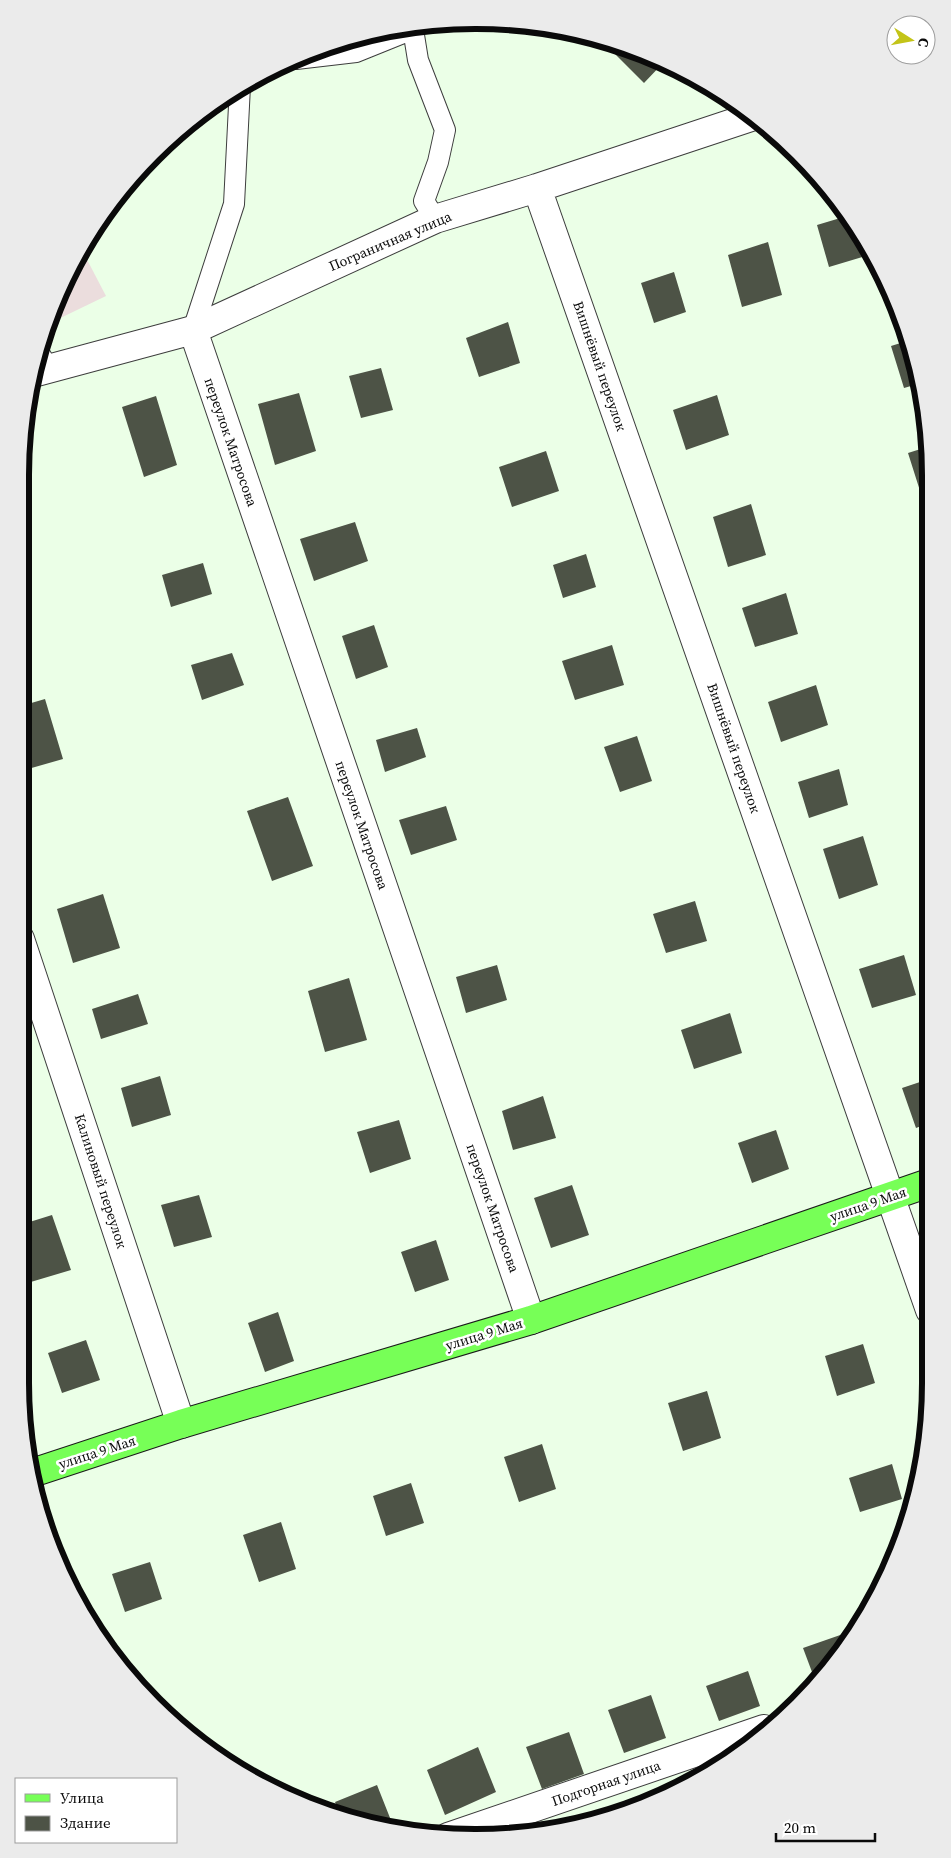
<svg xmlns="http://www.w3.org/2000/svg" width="951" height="1858" viewBox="0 0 951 1858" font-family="'Source Serif 4',serif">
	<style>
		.industrial { fill: #ebdddd }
		.building { fill: #4d5346 }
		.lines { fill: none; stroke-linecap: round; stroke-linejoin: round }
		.service-casing { stroke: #3d3d3d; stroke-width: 22 }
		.minor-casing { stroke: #3d3d3d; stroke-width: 30 }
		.primary-casing { stroke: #1b1b1b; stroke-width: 30 }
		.service { stroke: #fff; stroke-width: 20 }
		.minor { stroke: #fff; stroke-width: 28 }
		.primary { stroke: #77ff57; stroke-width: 28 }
		.labels { text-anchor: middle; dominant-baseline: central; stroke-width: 5; stroke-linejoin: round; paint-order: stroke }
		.street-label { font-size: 14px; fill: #0a0a0a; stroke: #fff }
		.rim { fill: none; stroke: #0a0a0a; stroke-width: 6 }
	</style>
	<rect width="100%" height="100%" fill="#ebffe7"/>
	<path class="industrial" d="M82,250L106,296L48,324L67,274Z"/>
	<path class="building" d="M605,40L621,46L664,62L644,83L603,42Z
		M847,216L869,255L829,267L817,225Z
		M768,242L782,295L742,307L728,255Z
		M674,272L686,312L654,323L641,283Z
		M66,277L72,287L59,295Z
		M508,322L520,363L479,377L466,338Z
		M907,341L918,384L904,388L891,346Z
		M381,368L393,410L361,418L349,376Z
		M299,393L316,451L275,465L258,404Z
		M717,395L729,435L686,450L673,410Z
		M156,396L177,465L144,477L122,407Z
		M927,447V492L921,494L908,453Z
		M546,451L559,491L512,507L499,467Z
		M751,504L766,555L728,567L713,517Z
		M355,522L368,561L314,581L300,539Z
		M586,554L596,587L563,598L553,565Z
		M203,563L212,594L171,607L162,575Z
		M786,593L798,634L755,647L742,608Z
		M374,625L388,667L356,679L342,636Z
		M612,645L624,685L575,700L562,661Z
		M232,653L244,685L202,700L191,665Z
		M816,685L828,725L781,742L768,702Z
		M45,699L63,759L21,771V706Z
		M417,728L426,757L385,772L376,740Z
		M637,736L652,781L620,792L604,747Z
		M839,769L848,805L809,818L798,782Z
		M288,797L313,866L272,881L247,811Z
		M446,806L457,840L411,855L399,820Z
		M863,836L878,885L839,899L823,849Z
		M103,894L120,948L73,963L57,909Z
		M695,901L707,941L666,953L653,914Z
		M904,955L916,995L872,1008L859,969Z
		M497,965L507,1000L466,1013L456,977Z
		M349,978L367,1040L325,1052L308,991Z
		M138,994L148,1024L101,1039L92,1009Z
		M730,1013L742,1053L694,1069L681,1030Z
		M160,1076L171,1115L132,1127L121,1088Z
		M929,1079V1123L916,1128L902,1088Z
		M543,1096L556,1138L513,1150L502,1111Z
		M399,1120L411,1159L370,1173L357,1132Z
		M20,1126L30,1156L20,1159Z
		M776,1130L789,1169L752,1183L738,1143Z
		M572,1185L589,1235L551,1248L534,1198Z
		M199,1195L212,1237L174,1247L161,1205Z
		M52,1215L71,1270L24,1284L20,1271V1225Z
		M436,1240L449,1280L415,1292L401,1252Z
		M278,1312L294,1361L265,1372L248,1323Z
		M86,1340L100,1380L62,1393L48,1353Z
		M863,1344L875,1383L837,1396L825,1356Z
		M707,1391L721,1438L683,1451L668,1403Z
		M542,1444L556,1489L519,1502L504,1457Z
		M892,1464L902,1499L860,1512L849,1478Z
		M411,1483L424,1523L386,1536L373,1496Z
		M281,1522L296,1569L259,1582L243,1535Z
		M150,1562L162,1599L125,1612L112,1574Z
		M846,1633L847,1636L815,1680L803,1648Z
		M748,1671L760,1706L719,1721L706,1686Z
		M651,1695L666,1738L624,1753L608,1710Z
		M569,1732L584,1774L542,1789L526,1747Z
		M478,1747L496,1792L445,1815L427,1770Z
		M377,1785L394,1828L358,1823L340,1814L335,1802Z"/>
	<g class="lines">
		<defs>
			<path id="service" d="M415,24L413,29L418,60L445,130L438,162L424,201L435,219
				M296,59L356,52L413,29
				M193,330L234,204L240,86
				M38,351L48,368"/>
			<path id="minor" d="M537,188L930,1310
				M193,330L531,1320
				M33,373L193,330L435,219L537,188L751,117
				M20,939L181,1424
				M448,1837L764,1729"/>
			<path id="primary" d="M35,1472L181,1424L531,1320L929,1183"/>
		</defs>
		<use href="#service" class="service-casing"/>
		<use href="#minor" class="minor-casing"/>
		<use href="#primary" class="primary-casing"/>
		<use href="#service" class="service"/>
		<use href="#minor" class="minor"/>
		<use href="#primary" class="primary"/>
	</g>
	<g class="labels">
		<g class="street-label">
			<text transform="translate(390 241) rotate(-23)">Пограничная улица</text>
			<text transform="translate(600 366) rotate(71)">Вишнёвый переулок</text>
			<text transform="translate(231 442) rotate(71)">переулок Матросова</text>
			<text transform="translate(734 748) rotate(71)">Вишнёвый переулок</text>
			<text transform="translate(362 825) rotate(71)">переулок Матросова</text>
			<text transform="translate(101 1181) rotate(72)">Калиновый переулок</text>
			<text transform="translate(868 1204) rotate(-19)">улица 9 Мая</text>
			<text transform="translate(493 1208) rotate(71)">переулок Матросова</text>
			<text transform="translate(484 1334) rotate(-17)">улица 9 Мая</text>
			<text transform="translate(97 1452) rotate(-18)">улица 9 Мая</text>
			<text transform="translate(606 1783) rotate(-19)">Подгорная улица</text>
		</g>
	</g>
	<path d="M0 0H951V1858H0ZM475 29H476A446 446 0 0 1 922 475V1383A446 446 0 0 1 476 1829H475A446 446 0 0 1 29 1383V475A446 446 0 0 1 475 29Z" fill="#ebebeb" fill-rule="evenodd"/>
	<path class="rim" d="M475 29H476A446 446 0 0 1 922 475V1383A446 446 0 0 1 476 1829H475A446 446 0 0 1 29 1383V475A446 446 0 0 1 475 29Z"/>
	<rect x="15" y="1778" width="162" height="65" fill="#ffffff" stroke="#9d9d9d"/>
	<rect x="25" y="1794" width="25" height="8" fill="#77ff57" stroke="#9d9d9d"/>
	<text x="60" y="1803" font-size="15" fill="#0a0a0a">Улица</text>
	<rect x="25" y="1816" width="25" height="15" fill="#4d5346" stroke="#9d9d9d"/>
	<text x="60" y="1828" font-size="15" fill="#0a0a0a">Здание</text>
	<g transform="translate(911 40) rotate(101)"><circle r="24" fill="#ffffff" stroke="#9d9d9d"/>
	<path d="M0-4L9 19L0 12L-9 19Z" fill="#c3c418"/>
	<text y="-8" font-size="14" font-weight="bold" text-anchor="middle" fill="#0a0a0a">С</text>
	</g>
	<path d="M776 1833v8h99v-8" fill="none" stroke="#0a0a0a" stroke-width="2.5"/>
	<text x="784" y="1833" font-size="15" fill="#0a0a0a" stroke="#ffffff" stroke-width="4" paint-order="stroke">20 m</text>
</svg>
